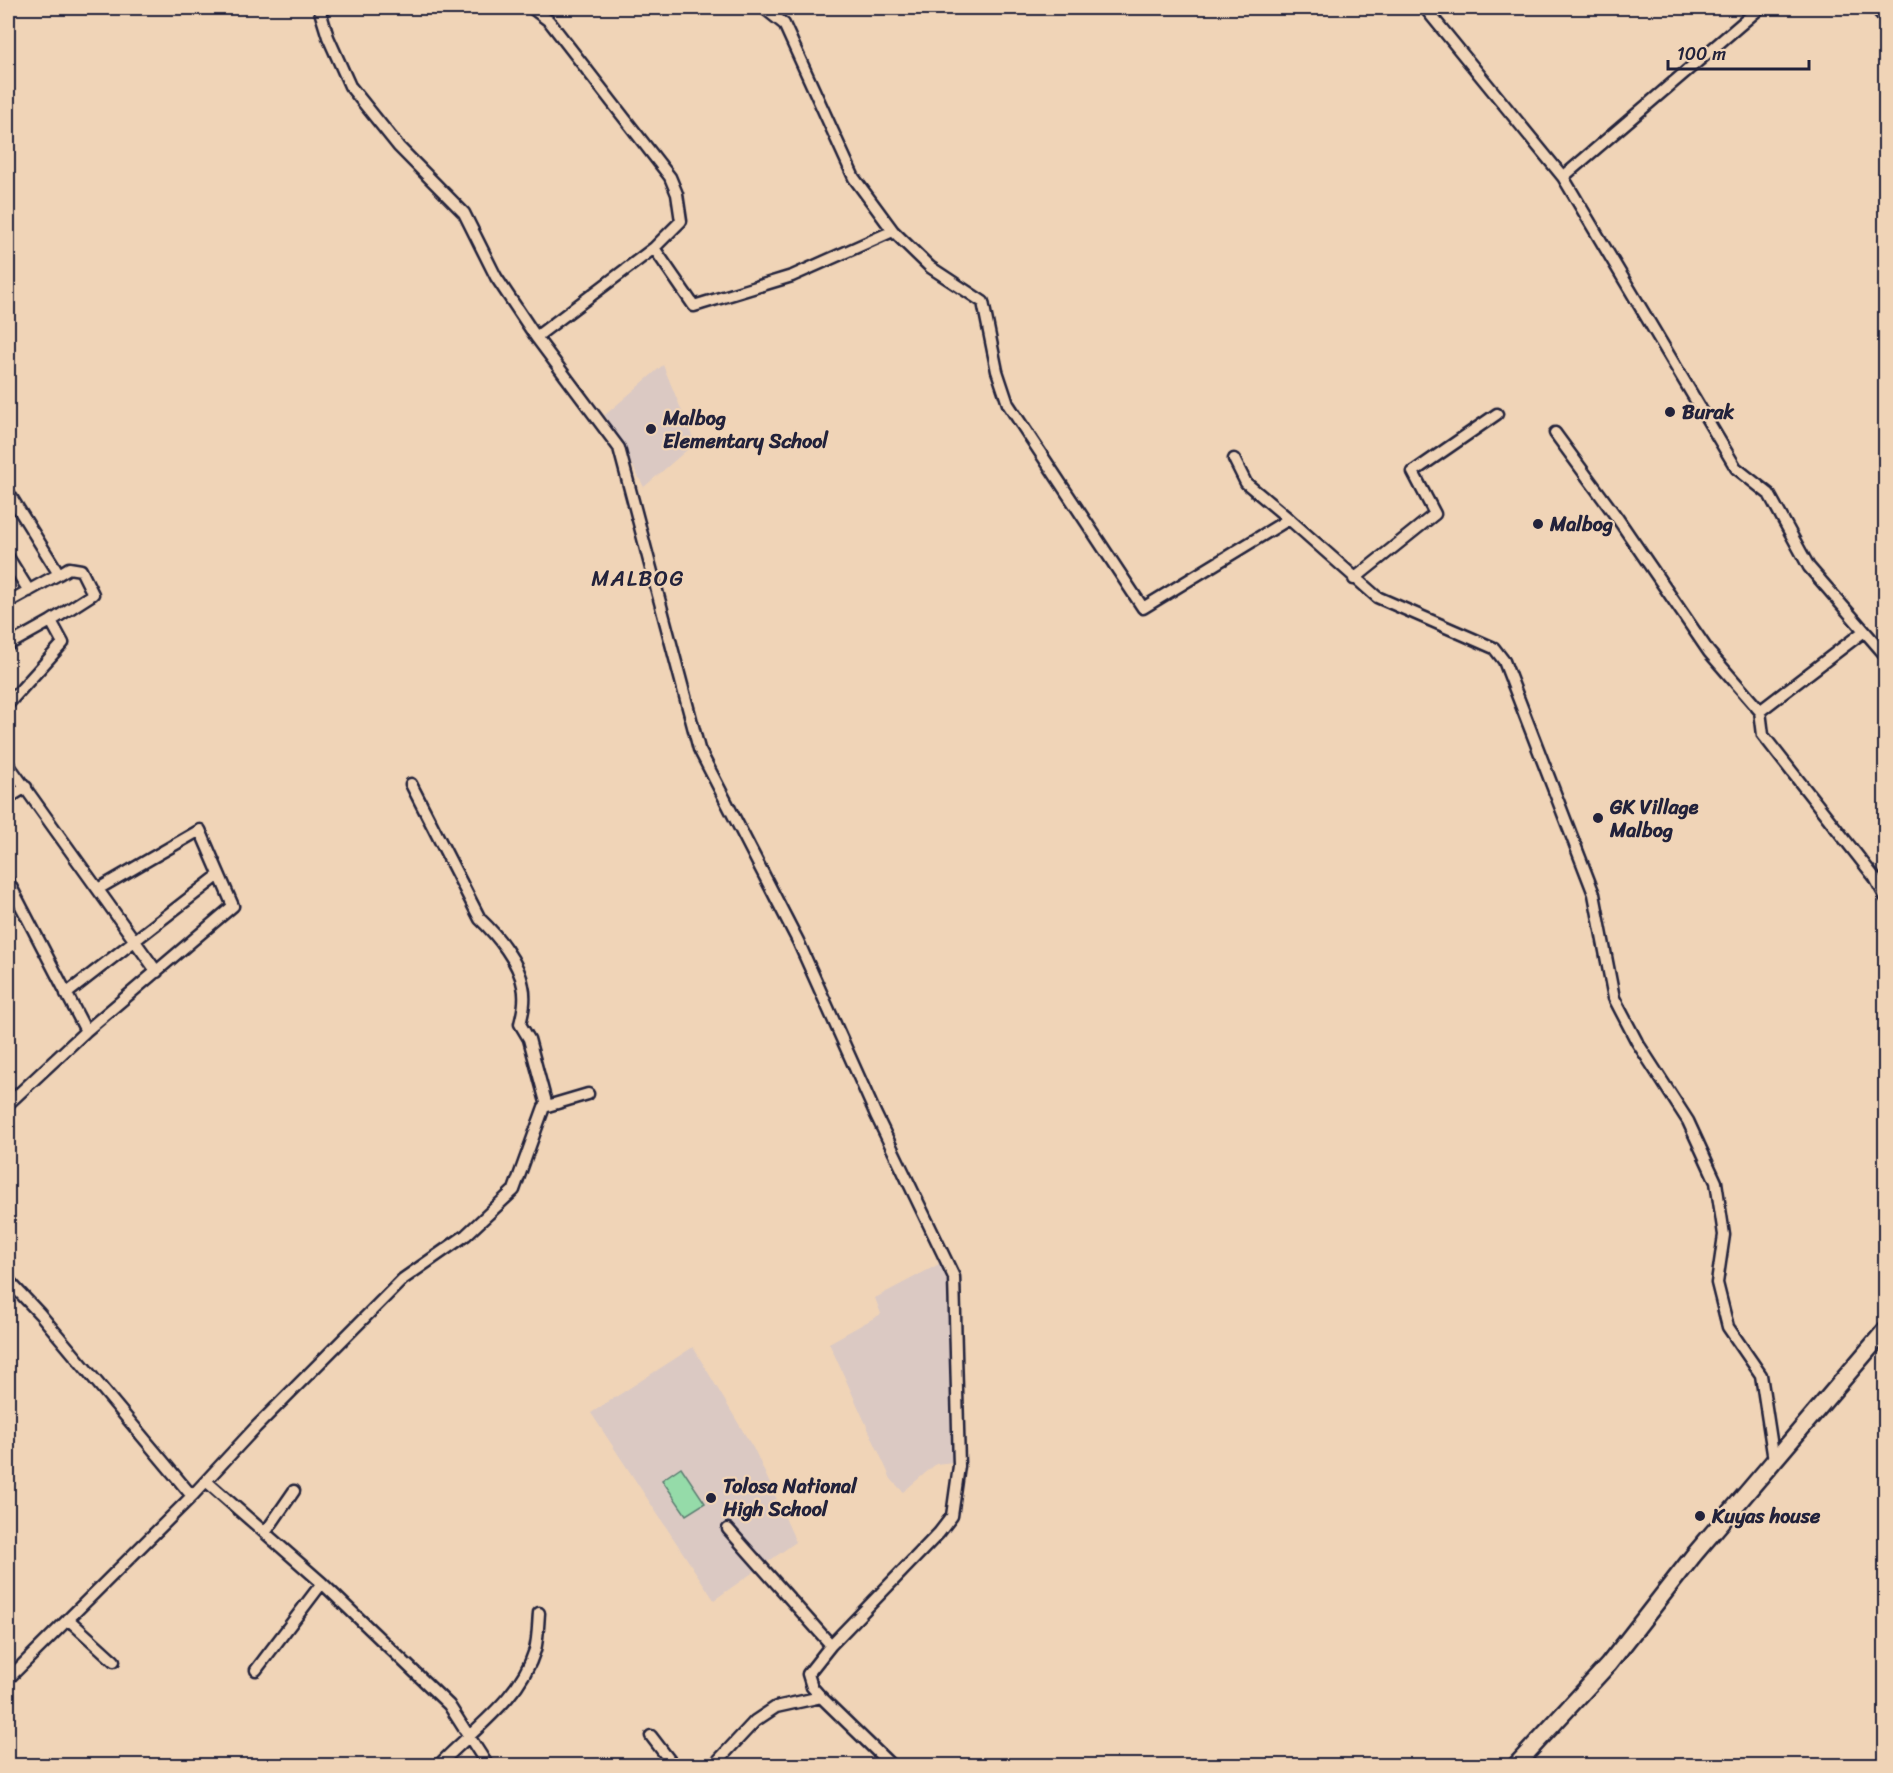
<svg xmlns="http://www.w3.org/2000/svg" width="1893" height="1773" viewBox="0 0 1893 1773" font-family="Sriracha,sans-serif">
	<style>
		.built { fill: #dbc9c3 }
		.park { fill: #95dba9; stroke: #5c7e72; stroke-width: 1.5 }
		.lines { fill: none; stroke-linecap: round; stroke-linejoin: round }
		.street-casing { stroke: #22223b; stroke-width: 15 }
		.secondary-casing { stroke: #22223b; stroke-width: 20 }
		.street { stroke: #f0d4b7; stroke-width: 10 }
		.secondary { stroke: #f0d4b7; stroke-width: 15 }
		.poi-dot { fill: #22223b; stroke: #f0d4b7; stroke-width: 2 }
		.labels { text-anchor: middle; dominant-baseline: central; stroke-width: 4.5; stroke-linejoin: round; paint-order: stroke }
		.poi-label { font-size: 20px; font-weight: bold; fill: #22223b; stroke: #f0d4b7; text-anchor: start }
		.quarter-label { font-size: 22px; letter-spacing: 1.5px; fill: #22223b; stroke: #f0d4b7 }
	</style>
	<rect width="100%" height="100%" fill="#f0d4b7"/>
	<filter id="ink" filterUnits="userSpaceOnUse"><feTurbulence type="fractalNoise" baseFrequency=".0167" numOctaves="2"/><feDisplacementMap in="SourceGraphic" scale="12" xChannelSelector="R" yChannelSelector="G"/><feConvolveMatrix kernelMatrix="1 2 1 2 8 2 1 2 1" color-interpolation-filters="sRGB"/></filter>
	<g filter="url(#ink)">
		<path class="built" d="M663,365L695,443L644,487L605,415Z
			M941,1263L950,1279L953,1462L936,1464L903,1492L891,1479L829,1343L881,1314L875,1298Z
			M693,1347L756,1453L796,1542L714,1600L591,1413Z"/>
		<path class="park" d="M681,1467L705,1503L686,1515L662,1480Z"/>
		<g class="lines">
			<defs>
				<path id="street" d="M319,8L328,37L350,86L399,147L464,213L496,277L536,337L619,448L699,749L798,941L876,1115L954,1277L959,1466L952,1516L939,1533L831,1645L808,1674L812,1687L821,1697L892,1766
					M532,8L549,21L670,177L677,194L681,221L654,248L536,337
					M764,8L784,24L854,178L893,231
					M1425,8L1563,177L1736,468L1769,494L1809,567L1886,656
					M1876,8L1886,20
					M1563,177L1760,8
					M654,248L694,306L792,276L893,231L930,267L983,302L997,371L1008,404L1143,608L1289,519L1377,597L1494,648L1504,661L1594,894L1614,998L1637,1042L1688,1121L1716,1182L1724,1235L1717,1283L1728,1327L1761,1375L1774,1460
					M1555,433L1618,519L1709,652L1760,711L1863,632
					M1234,459L1246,483L1289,519
					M8,492L59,574L8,602
					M8,557L29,591
					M1354,579L1435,514L1413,472L1497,414
					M51,621L93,594L81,570L69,568L59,574
					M8,645L51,621L63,643L8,704
					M1760,711L1763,735L1875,878L1886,898
					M8,764L157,972
					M411,784L480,919C497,935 519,962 523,986C526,999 523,1012 520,1024L529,1039L547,1106
					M8,798L26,787
					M8,881L86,1031
					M66,994L219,875
					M8,1104L86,1031L233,906L200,830L98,889
					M8,1280L40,1314L192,1496
					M206,1481L322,1583L449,1705L488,1766
					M728,1529L831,1645
					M265,1533L294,1491
					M68,1619L114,1661
					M256,1670L322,1583
					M8,1679L192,1496L256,1427L403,1279L466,1235L514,1190L544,1107L588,1094
					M651,1736L674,1766
					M438,1766C472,1730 520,1699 535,1650C538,1638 538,1625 539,1613
					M713,1766L755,1721L776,1707L821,1697"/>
				<path id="secondary" d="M1515,1766L1608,1665L1693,1556L1886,1329"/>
			</defs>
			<use href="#street" class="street-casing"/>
			<use href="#secondary" class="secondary-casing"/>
			<use href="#street" class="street"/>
			<use href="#secondary" class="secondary"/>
		</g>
	</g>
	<g class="poi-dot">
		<circle cx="1670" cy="412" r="6"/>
		<circle cx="651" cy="429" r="6"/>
		<circle cx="1538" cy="524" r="6"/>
		<circle cx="1598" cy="818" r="6"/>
		<circle cx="711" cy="1498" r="6"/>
		<circle cx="1700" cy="1516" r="6"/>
	</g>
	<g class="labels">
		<g class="poi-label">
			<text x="1682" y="412">Burak</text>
			<text x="663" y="418">Malbog<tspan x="663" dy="23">Elementary School</tspan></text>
			<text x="1550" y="524">Malbog</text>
			<text x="1610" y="807">GK Village<tspan x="1610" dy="23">Malbog</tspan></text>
			<text x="723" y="1486">Tolosa National<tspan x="723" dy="23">High School</tspan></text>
			<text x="1712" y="1516">Kuyas house</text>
		</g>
		<g class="quarter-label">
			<text x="638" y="578">MALBOG</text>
		</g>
	</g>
	<rect width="1893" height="1773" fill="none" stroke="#f0d4b7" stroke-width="30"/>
	<rect x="15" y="15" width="1863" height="1743" fill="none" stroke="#22223b" stroke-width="2" filter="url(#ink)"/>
	<path d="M1668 60v9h141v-9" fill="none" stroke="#22223b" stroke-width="3"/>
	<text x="1677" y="60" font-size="18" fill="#22223b" stroke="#f0d4b7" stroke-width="4.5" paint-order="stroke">100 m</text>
</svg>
